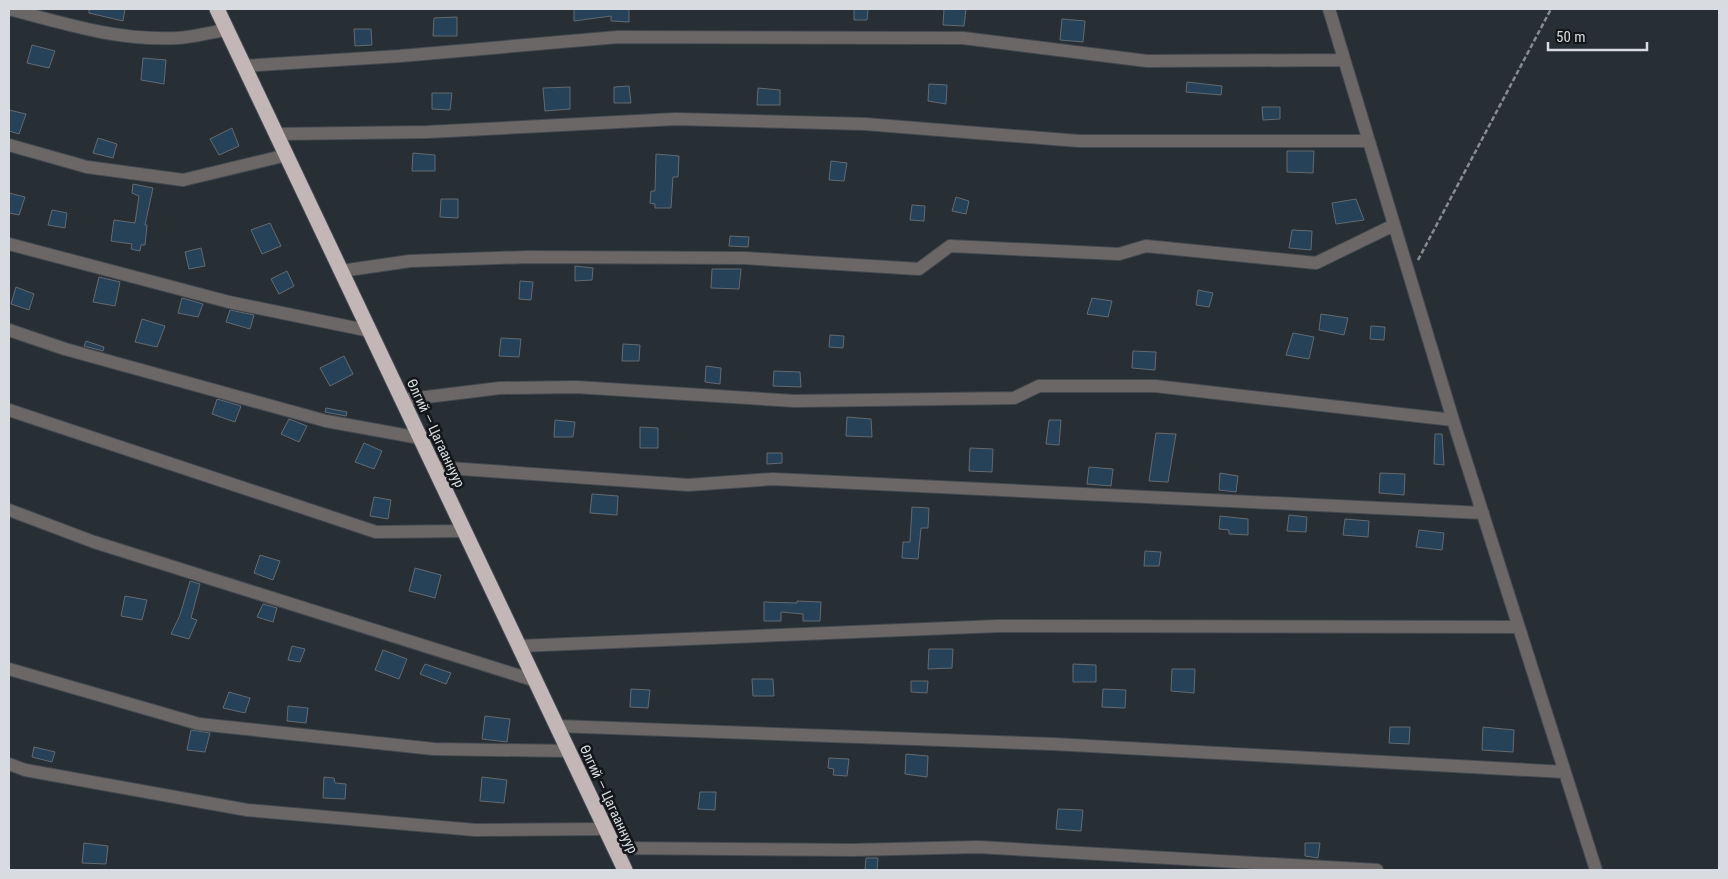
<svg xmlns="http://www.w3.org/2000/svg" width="1728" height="879" viewBox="0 0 1728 879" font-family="'Roboto Condensed',sans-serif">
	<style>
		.building { fill: #264258; stroke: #636a71 }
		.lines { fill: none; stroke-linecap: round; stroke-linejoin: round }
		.street-casing { stroke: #434a50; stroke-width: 14 }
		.highway-casing { stroke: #434a50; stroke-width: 17 }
		.path { stroke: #868c91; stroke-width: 2.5; stroke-dasharray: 5 2.5; stroke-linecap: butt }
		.street { stroke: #6c6767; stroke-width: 12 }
		.highway { stroke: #c3b6b6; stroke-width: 15 }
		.labels { text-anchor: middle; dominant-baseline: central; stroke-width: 5; stroke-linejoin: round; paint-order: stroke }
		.street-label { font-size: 14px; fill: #d8dce0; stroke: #131618 }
	</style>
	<rect width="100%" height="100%" fill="#272e34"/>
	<path class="building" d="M89,9H125L123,21L89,13Z
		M574,9H629V22L611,21V16L574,21Z
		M854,9H868L867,20H854Z
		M944,9H966L964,26L943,25Z
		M457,17V36H433L434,18Z
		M1062,19L1085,21L1083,42L1060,40Z
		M354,29H371L372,45L355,46Z
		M32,45L55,51L49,68L27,63Z
		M143,58L166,60L164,84L141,80Z
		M1187,82L1222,86L1221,95L1186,92Z
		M929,84L947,85L946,104L928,101Z
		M629,86L631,103H614V87Z
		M570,87V109L545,111L543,88Z
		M758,88L780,90V105H757Z
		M432,93H452L450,110L432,109Z
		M1262,107H1280V119L1263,120Z
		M9,110L26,114L19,134L9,131Z
		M232,128L239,146L219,155L210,139Z
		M98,138L117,144L113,158L93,153Z
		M1287,151H1314L1313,173L1287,172Z
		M413,153L435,155V171H412Z
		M656,154L679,156L678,177H673L671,208H655V204L650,203L651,191H655Z
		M831,161L847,163L844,181L829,180Z
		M133,184L153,188L145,225H147L145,245H141L140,251L131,249L132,244L111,241L114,220L135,223L139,196L132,193Z
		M9,193L25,197L19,215L9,213Z
		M956,197L969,201L966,214L952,211Z
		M441,199H458V218L440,217Z
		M1356,199L1364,220L1336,224L1332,203Z
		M912,205L925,206L924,221L910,220Z
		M52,210L67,213L65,228L48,225Z
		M270,223L281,246L262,254L251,230Z
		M1292,230L1312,231L1311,250L1289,248Z
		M730,236L749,237L748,247L729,246Z
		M201,248L205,266L189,269L185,252Z
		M575,266L593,268L592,280L575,281Z
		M712,269H741L739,289L711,288Z
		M287,271L294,286L279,294L271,279Z
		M99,277L120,282L115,306L93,302Z
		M520,281L533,282L531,300L519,299Z
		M16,287L34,294L29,310L11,304Z
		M1198,290L1213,293L1209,307L1196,305Z
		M182,298L203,304L198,317L178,313Z
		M1092,298L1112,301L1108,317L1087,314Z
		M230,310L254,315L250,329L226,322Z
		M1321,314L1348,318L1344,335L1319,330Z
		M142,319L165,326L157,347L135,342Z
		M1371,326L1385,327L1384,340L1370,339Z
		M1293,333L1314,337L1309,359L1286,355Z
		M830,335L844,336L843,348L829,347Z
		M501,338L521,339L519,357L499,356Z
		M86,341L104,347L103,351L84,346Z
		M623,344L640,345L639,361H622Z
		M1133,351L1156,352L1155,370L1132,368Z
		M344,356L353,374L330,386L320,368Z
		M706,366L721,368L720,384L705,382Z
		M774,371L800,372L801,387L773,386Z
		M217,399L241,406L235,422L212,414Z
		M326,408L347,412L346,416L325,412Z
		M847,417L871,419L872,437L846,436Z
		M289,419L307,426L299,442L281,434Z
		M555,420L575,422L573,437H554Z
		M1049,420H1061L1059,445L1046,444Z
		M640,427L658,428V448H640Z
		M1156,433L1176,434L1168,482L1149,481Z
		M1435,434H1442L1444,465L1434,464Z
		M364,443L382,451L374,469L355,462Z
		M970,448L993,449L992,472L969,471Z
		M767,453H782V463L767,464Z
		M1089,467L1113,469L1111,486L1087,484Z
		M1220,473L1238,476L1236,492L1219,490Z
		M1380,473L1405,474L1404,495L1379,493Z
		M592,494L618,496L617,515L590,513Z
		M374,497L391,500L388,519L370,516Z
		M912,507L929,508L928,528H921L918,559L902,558L903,542H910Z
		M1289,515L1307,517L1306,532L1287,531Z
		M1220,516L1248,519V535L1229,534V530L1219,529Z
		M1345,519L1369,521L1368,537L1343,535Z
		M1419,530L1444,533L1442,550L1416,547Z
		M1145,551L1161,552L1159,566H1144Z
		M260,555L280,561L273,580L254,573Z
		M415,568L441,575L435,598L409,591Z
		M190,581L200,584L191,618L197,620L189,639L171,634L180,615Z
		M125,596L147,600L142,620L121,616Z
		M797,601L821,602L820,621H803V614L781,612V621H764V602L797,603Z
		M263,604L277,608L273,622L257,617Z
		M292,646L305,649L300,662L288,660Z
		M929,649H953L952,668L928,669Z
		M383,650L407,659L399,679L375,670Z
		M425,664L451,673L446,684L420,674Z
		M1073,664L1096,665V682H1073Z
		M1172,669H1195L1194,693L1171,691Z
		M752,679H773L774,696H753Z
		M911,681H928L927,693L911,692Z
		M631,689L650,690L648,708L630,707Z
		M1103,689L1126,690L1125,708L1102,707Z
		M229,692L250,698L245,713L223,708Z
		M288,706L308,708L306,723L287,721Z
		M485,716L510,719L507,742L482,739Z
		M1390,727H1410L1409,744L1389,743Z
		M1483,727L1514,730L1513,752L1482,750Z
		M191,730L210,733L205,752L187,750Z
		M34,747L55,752L52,762L32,757Z
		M906,754L928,756L927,777L905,774Z
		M829,758L849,759L847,776L833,775L834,769L828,768Z
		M324,777L334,778L335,783L346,784L345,799L323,798Z
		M482,777L507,780L504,803L480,801Z
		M700,792H716L715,810L698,809Z
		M1058,809L1083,810L1081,831L1056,829Z
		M84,843L108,846L106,864L82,863Z
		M1305,843H1320L1318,858L1305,856Z
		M866,858H878L877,870H865Z"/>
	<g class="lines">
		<defs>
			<path id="street" d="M9,9C65,24 119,41 178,38C194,37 211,32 227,30
				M1329,9L1453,420L1596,870
				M244,66L400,56L618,37L963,38L1147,61L1344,60
				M277,134L427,132L676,119L865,124L1079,141H1368
				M9,145L87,167L183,180L287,155
				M9,244L229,302L370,331
				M341,271L410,261L528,257L744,258L919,269L950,246L1119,254L1146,246L1316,263L1394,225
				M9,330L65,349L326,421L420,438
				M402,400L500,388L576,387L795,401L1014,398L1039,386H1155L1453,420
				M9,410L376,532L464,531
				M434,467L688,485L773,479L1483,513
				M9,510L94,542L536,681
				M519,646L998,626L1518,627
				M9,669L199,724L434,749L569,751
				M557,726L1053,744L1565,772
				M9,764L25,770L247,810L475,830L606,829
				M614,848L852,850L978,847L1377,870"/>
			<path id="highway" d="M217,9L625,870"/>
		</defs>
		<use href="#street" class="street-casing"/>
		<use href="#highway" class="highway-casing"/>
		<path class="path" d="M1418,260L1551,9"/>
		<use href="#street" class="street"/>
		<use href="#highway" class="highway"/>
	</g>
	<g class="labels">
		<g class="street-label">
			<text transform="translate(436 433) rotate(65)">Өлгий — Цагааннуур</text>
			<text transform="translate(609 799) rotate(65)">Өлгий — Цагааннуур</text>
		</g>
	</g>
	<rect width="1728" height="879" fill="none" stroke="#d8dce0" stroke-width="20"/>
	<path d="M1548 42v8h99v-8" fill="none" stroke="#d8dce0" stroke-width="2.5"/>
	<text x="1556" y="42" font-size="15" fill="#d8dce0" stroke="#131618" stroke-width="4" paint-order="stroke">50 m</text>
</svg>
